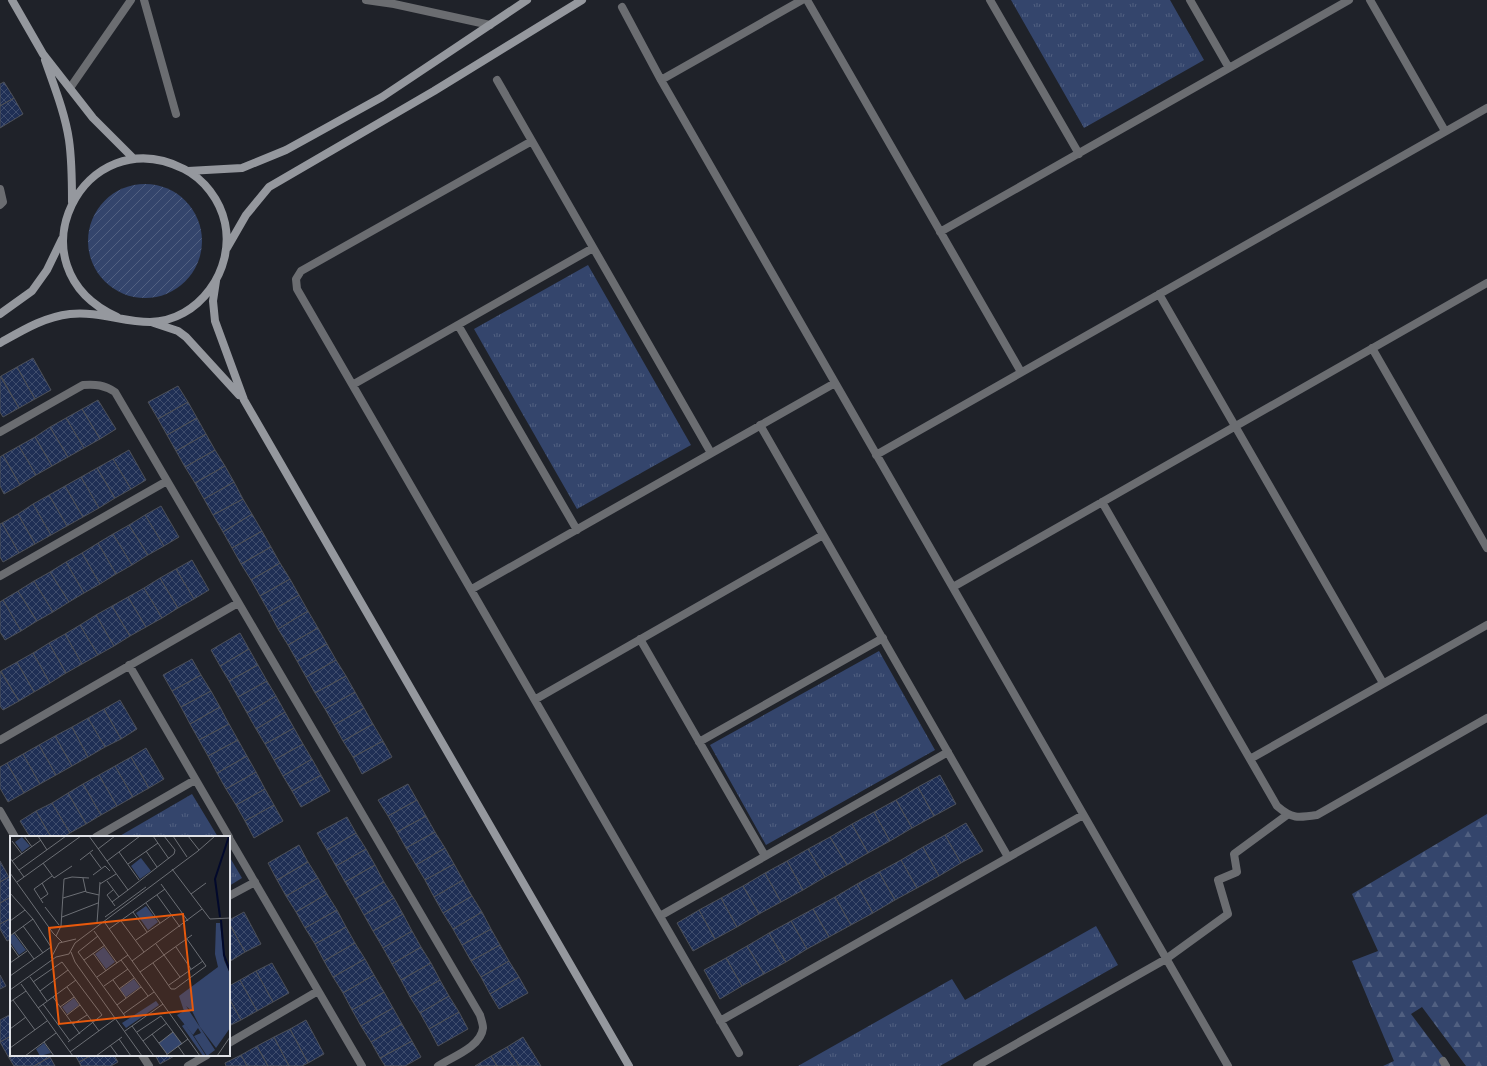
<svg xmlns="http://www.w3.org/2000/svg" width="1487" height="1066" viewBox="0 0 1487 1066" font-family="'Sofia Sans Condensed',sans-serif">
	<style>
		.forest { fill: url(#forest-firs) }
		.park { fill: url(#park-tufts) }
		.garden { fill: url(#garden-furrows) }
		.building { fill: url(#building-cross-hatch); stroke: #4d5058 }
		.lines { fill: none; stroke-linecap: round; stroke-linejoin: round }
		.lane { stroke: #6b6d71; stroke-width: 8 }
		.street { stroke: #6b6d71; stroke-width: 8 }
		.secondary { stroke: #95989e; stroke-width: 8 }
		.inset-river { fill: none; stroke: #02092b; stroke-width: 2 }
		.inset-road { fill: none; stroke: #6c6f75; stroke-width: 1 }
		.view { fill: #e8590c; fill-opacity: 0.15; stroke: #e8590c; stroke-width: 2 }
		.inset-edge { fill: none; stroke: #e0e2e7; stroke-width: 2 }
	</style>
	<defs>
		<pattern id="forest-firs" width="22" height="20" patternUnits="userSpaceOnUse"><rect width="22" height="20" fill="#34456c"/><path d="M5 1l3.5 6h-7zM16 11l3.5 6h-7z" fill="#516081"/></pattern>
		<pattern id="park-tufts" width="24" height="20" patternUnits="userSpaceOnUse"><rect width="24" height="20" fill="#34456c"/><path d="M3 7l-1-3M5 7V3M7 7l1-3M15 17l-1-3M17 17v-4M19 17l1-3" fill="none" stroke="#516081"/></pattern>
		<pattern id="garden-furrows" width="10" height="10" patternUnits="userSpaceOnUse"><rect width="10" height="10" fill="#34456c"/><path d="M-1 1l2-2M0 10L10 0M9 11l2-2" fill="none" stroke="#516081"/></pattern>
		<pattern id="building-cross-hatch" width="8" height="8" patternUnits="userSpaceOnUse"><rect width="8" height="8" fill="#1f2f55"/><path d="M0 0l8 8M0 8l8-8" fill="none" stroke="#3f4d6d"/></pattern>
	</defs>
	<rect width="100%" height="100%" fill="#1f2229"/>
	<path class="forest" d="M1487,814V1066H1466L1422,1007L1411,1014L1450,1066H1383L1394,1061L1352,961L1378,951L1352,894Z"/>
	<path class="park" d="M1011,0H1170L1204,60L1084,128Z
		M588,265L691,445L577,509L474,329Z
		M879,651L935,750L766,845L710,745Z
		M192,794L218,837H118Z
		M229,856L242,878L229,886Z
		M1096,926L1118,965L940,1066H798L952,979L965,1000Z"/>
	<path class="garden" d="M88 241a57 57 0 1 1 114 0a57 57 0 1 1-114 0Z"/>
	<path class="building" d="M4,82L14,98L0,106V84Z
		M14,98L23,114L0,128V106Z
		M33,358L51,390L35,399L17,367Z
		M17,367L35,399L19,408L1,376Z
		M0,376L19,408L3,417L0,412Z
		M178,386L188,402L158,419L148,402Z
		M98,400L116,429L100,439L82,409Z
		M188,402L197,418L167,435L158,419Z
		M82,409L100,439L84,448L66,418Z
		M66,418L84,448L68,457L50,427Z
		M197,418L206,434L176,451L167,435Z
		M50,427L68,457L52,466L35,437Z
		M206,434L215,450L185,467L176,451Z
		M35,437L52,466L36,475L19,446Z
		M19,446L36,475L20,485L3,455Z
		M129,450L146,480L131,489L113,459Z
		M215,450L225,466L195,483L185,467Z
		M3,455L20,485L4,494L0,486V457Z
		M113,459L131,489L115,498L97,468Z
		M225,466L234,482L204,499L195,483Z
		M97,468L115,498L99,508L81,477Z
		M81,477L99,508L83,517L65,486Z
		M234,482L243,499L213,515L204,499Z
		M65,486L83,517L67,526L49,495Z
		M49,495L67,526L51,535L33,504Z
		M243,499L252,514L223,532L213,515Z
		M33,504L51,535L35,544L18,514Z
		M161,506L179,537L164,546L145,515Z
		M18,514L35,544L19,553L2,523Z
		M252,514L262,531L232,548L223,532Z
		M145,515L164,546L148,555L129,525Z
		M2,523L19,553L3,562L0,557V524Z
		M129,525L148,555L132,565L113,534Z
		M262,531L271,547L241,564L232,548Z
		M113,534L132,565L116,574L98,543Z
		M98,543L116,574L100,584L82,553Z
		M271,547L280,563L251,580L241,564Z
		M82,553L100,584L84,593L66,562Z
		M192,560L209,590L194,599L176,569Z
		M66,562L84,593L69,602L50,572Z
		M280,563L290,579L260,596L251,580Z
		M176,569L194,599L178,608L160,578Z
		M50,572L69,602L53,612L34,581Z
		M160,578L178,608L162,618L144,588Z
		M290,579L299,595L269,612L260,596Z
		M34,581L53,612L37,621L18,591Z
		M144,588L162,618L146,627L128,597Z
		M18,591L37,621L21,631L3,600Z
		M299,595L308,611L278,629L269,612Z
		M128,597L146,627L130,636L112,606Z
		M3,600L21,631L5,640L0,632V602Z
		M112,606L130,636L114,646L96,615Z
		M308,611L318,628L288,645L278,629Z
		M96,615L114,646L98,655L80,625Z
		M80,625L98,655L82,664L65,634Z
		M318,628L327,644L297,661L288,645Z
		M240,633L249,649L220,666L211,650Z
		M65,634L82,664L66,673L49,643Z
		M49,643L66,673L50,683L33,653Z
		M327,644L336,660L306,677L297,661Z
		M249,649L258,665L229,681L220,666Z
		M33,653L50,683L34,692L17,662Z
		M192,659L201,675L172,691L163,675Z
		M336,660L346,676L315,693L306,677Z
		M17,662L34,692L19,701L1,671Z
		M258,665L267,681L238,697L229,681Z
		M0,671L19,701L3,710L0,706Z
		M201,675L211,691L181,707L172,691Z
		M346,676L355,692L325,709L315,693Z
		M267,681L276,696L247,713L238,697Z
		M211,691L220,707L190,724L181,707Z
		M355,692L364,708L334,725L325,709Z
		M276,696L285,712L256,729L247,713Z
		M120,700L137,729L121,739L104,709Z
		M220,707L229,724L199,740L190,724Z
		M364,708L373,724L343,741L334,725Z
		M104,709L121,739L105,747L88,718Z
		M285,712L294,728L265,744L256,729Z
		M88,718L105,747L88,757L72,727Z
		M229,724L238,740L208,756L199,740Z
		M373,724L383,741L353,757L343,741Z
		M72,727L88,757L72,766L55,736Z
		M294,728L303,744L274,760L265,744Z
		M55,736L72,766L56,775L39,745Z
		M238,740L247,756L217,773L208,756Z
		M383,741L392,757L362,774L353,757Z
		M303,744L312,759L283,776L274,760Z
		M39,745L56,775L40,784L23,754Z
		M146,748L164,779L149,788L131,757Z
		M23,754L40,784L24,793L7,763Z
		M247,756L256,772L226,789L217,773Z
		M131,757L149,788L133,797L115,766Z
		M312,759L321,775L292,791L283,776Z
		M7,763L24,793L8,802L0,788V767Z
		M115,766L133,797L117,806L99,775Z
		M256,772L265,789L236,805L226,789Z
		M99,775L117,806L101,815L83,784Z
		M321,775L330,791L301,807L292,791Z
		M940,775L956,804L934,816L918,787Z
		M83,784L101,815L86,824L68,793Z
		M408,784L417,800L388,816L378,800Z
		M918,787L934,816L912,828L896,800Z
		M265,789L274,805L245,821L236,805Z
		M68,793L86,824L70,833L52,803Z
		M417,800L426,816L397,832L388,816Z
		M896,800L912,828L890,841L874,812Z
		M52,803L70,833L63,837H51L36,811Z
		M274,805L283,821L254,838L245,821Z
		M36,811L51,837H30L20,821Z
		M874,812L890,841L868,853L852,824Z
		M426,816L435,832L406,848L397,832Z
		M347,817L356,833L327,850L317,833Z
		M966,823L983,851L961,863L945,835Z
		M852,824L868,853L847,865L830,837Z
		M435,832L445,848L416,865L406,848Z
		M356,833L366,849L336,866L327,850Z
		M945,835L961,863L939,876L923,847Z
		M830,837L847,865L825,877L808,849Z
		M299,845L308,862L277,880L268,863Z
		M923,847L939,876L917,888L901,860Z
		M445,848L454,864L425,880L416,865Z
		M366,849L375,865L345,882L336,866Z
		M808,849L825,877L803,890L787,861Z
		M901,860L917,888L895,900L879,872Z
		M0,861L9,877L0,882Z
		M787,861L803,890L781,902L765,873Z
		M308,862L318,878L286,896L277,880Z
		M454,864L463,880L434,897L425,880Z
		M375,865L384,882L355,899L345,882Z
		M879,872L895,900L873,913L857,884Z
		M765,873L781,902L759,914L743,886Z
		M9,877L11,880V897L0,903V882Z
		M318,878L327,894L296,912L286,896Z
		M463,880L472,896L443,913L434,897Z
		M384,882L394,898L364,915L355,899Z
		M857,884L873,913L851,925L835,897Z
		M743,886L759,914L737,927L721,898Z
		M327,894L337,910L305,928L296,912Z
		M472,896L482,912L453,929L443,913Z
		M11,897V918L0,924V903Z
		M835,897L851,925L829,937L813,909Z
		M394,898L403,914L373,931L364,915Z
		M721,898L737,927L715,939L699,910Z
		M813,909L829,937L807,949L791,921Z
		M337,910L346,927L315,944L305,928Z
		M699,910L715,939L693,951L677,923Z
		M244,912L261,944L245,952L229,923V920Z
		M482,912L491,929L462,945L453,929Z
		M403,914L412,931L383,948L373,931Z
		M11,918V939L7,941L0,929V924Z
		M791,921L807,949L786,962L769,933Z
		M229,923L245,952L229,962Z
		M346,927L355,943L324,961L315,944Z
		M491,929L500,945L471,961L462,945Z
		M412,931L421,947L392,964L383,948Z
		M769,933L786,962L764,974L747,946Z
		M355,943L365,959L333,977L324,961Z
		M500,945L509,961L481,977L471,961Z
		M747,946L764,974L742,986L726,958Z
		M421,947L431,963L401,980L392,964Z
		M726,958L742,986L720,999L704,970Z
		M365,959L374,975L343,993L333,977Z
		M509,961L519,977L490,994L481,977Z
		M272,963L289,993L273,1002L256,971Z
		M431,963L440,980L410,997L401,980Z
		M256,971L273,1002L257,1011L240,980Z
		M0,975L6,986L0,989Z
		M374,975L384,992L352,1010L343,993Z
		M519,977L528,993L499,1009L490,994Z
		M240,980L257,1011L241,1020L229,998V986Z
		M440,980L449,996L420,1013L410,997Z
		M384,992L393,1008L361,1026L352,1010Z
		M449,996L459,1012L429,1029L420,1013Z
		M229,998L241,1020L229,1026Z
		M393,1008L402,1024L371,1042L361,1026Z
		M459,1012L468,1029L438,1046L429,1029Z
		M11,1014V1036L0,1042V1020Z
		M306,1020L324,1054L308,1063L290,1029Z
		M402,1024L412,1041L380,1058L371,1042Z
		M290,1029L308,1063L302,1066H289L274,1037Z
		M11,1036V1055H15L9,1058L0,1042Z
		M274,1037L289,1066H268L257,1046Z
		M523,1037L541,1066H519L507,1047Z
		M412,1041L421,1057L405,1066H385L380,1058Z
		M257,1046L268,1066H247L241,1055Z
		M507,1047L519,1066H497L491,1056Z
		M15,1055H49L50,1057L34,1066H14L9,1058Z
		M75,1055H92L79,1062Z
		M92,1055H114L118,1062L111,1066H81L79,1062Z
		M155,1055H176L160,1064Z
		M241,1055L247,1066H226L225,1063Z
		M491,1056L497,1066H475Z
		M50,1057L55,1066H34Z"/>
	<g class="lines">
		<path class="lane" d="M366,0L394,4L490,25
			M1166,959L1228,914L1218,880L1237,872L1234,854L1287,815
			M1443,1061L1446,1066"/>
		<path class="street" d="M144,0L176,114
			M807,0L1021,372
			M990,0L1079,154
			M1190,0L1229,68
			M1370,0L1445,131
			M622,7L661,80L1228,1066
			M497,80L711,453
			M661,80L802,0
			M70,88L131,0
			M532,141L301,271L296,279L297,289L739,1053
			M0,189L3,202L0,205
			M940,232L1349,0
			M1159,294L1383,683
			M458,325L577,530
			M1372,348L1487,548
			M354,384L593,248
			M760,425L1008,857
			M0,432L83,385C96,384 104,385 115,392L480,1015C481,1019 483,1024 483,1028C481,1047 452,1057 438,1066
			M876,455L1487,108
			M1102,502L1277,806C1292,819 1298,818 1317,815L1487,718
			M0,576L167,481
			M953,587L1487,283
			M472,589L835,383
			M640,639L765,856
			M129,665L229,837
			M536,699L823,535
			M0,740L238,603
			M699,742L883,638
			M1250,759L1487,625
			M0,811L15,837
			M96,837L195,780
			M229,838L362,1066
			M229,896L255,882
			M660,916L948,752
			M720,1021L1083,815
			M229,1043L318,991
			M142,1055L149,1066
			M188,1066L207,1055
			M977,1066L1166,959"/>
		<path class="secondary" d="M12,0L43,54L93,118L134,159
			M45,60C54,86 65,113 69,140C72,161 72,181 72,202
			M188,171L242,168L286,150L382,97L527,0
			M227,248L246,215L269,187L434,91L582,0
			M216,281L213,301L215,321L244,400L629,1066
			M0,314L32,291L47,270L62,239
			M154,323L178,331L186,337L239,395
			M0,343C23,330 44,317 70,314C98,311 123,322 150,322C199,321 235,270 225,223C220,200 204,179 184,169C84,118 7,267 117,317"/>
	</g>
	<g transform="translate(10 836)">
		<rect width="220" height="220" fill="#1f2229"/>
		<path d="M206,87H210L214,124L220,138V192L206,212L190,191L182,175L176,170L205,214L197,220L184,200L191,197L188,192L183,199L167,179L174,175L169,160L208,131L205,118Z" fill="#34456c"/>
		<path d="M12,1L20,10L12,16L5,6ZM131,22L141,35L130,43L121,30ZM136,70L148,86L138,94L126,77ZM4,98L16,114L9,119L0,106V100ZM94,111L105,126L96,133L85,118ZM124,143L130,151L116,161L110,153ZM64,162L69,169L57,178L52,171ZM146,165L149,169L116,192L112,187ZM175,188L182,198L196,220H193L172,190ZM163,196L172,208L157,218L149,207ZM34,207L41,217L30,220L26,213Z" fill="#34456c"/>
		<path class="inset-river" d="M210,81L205,43L219,0M211,84L214,119L220,135"/>
		<path class="inset-road" d="M14,0L22,11M28,0L37,14M79,0L118,54L102,66M143,0L159,23M163,0L177,21M178,0L189,14M2,5L12,18M88,13L105,0M136,15L147,31M109,16L129,44M80,17L91,32M0,22L14,41M70,24L83,14M2,25L31,4M97,25L130,0M33,27L44,42L62,30M118,28L148,7M162,33L200,83L220,82M9,34L56,0M0,37L43,97L52,106M83,39L95,30L100,35M73,42L76,56L89,59M97,45L109,61M7,46L71,0M90,48L106,38M151,48L178,85M103,54L97,59L105,70M118,54L164,18L165,14L154,0M0,57L23,83L41,111L0,140M181,58L196,47M147,59L170,91M53,62L76,55M31,63L38,58L32,47M33,67L24,53L42,40M136,67L150,87M35,71L49,89M123,76L137,96M52,81L88,67M95,81L136,51M0,85L15,74M111,85L134,116M87,87L90,46M95,87L190,220M13,90L33,117M99,93L155,53M84,95L107,127M4,96L24,123M0,100L23,83M46,100L51,90L54,43L62,41L79,42M88,100L68,116L115,180M126,104L162,79M0,108L9,121M146,108L170,141M166,111L181,133M61,116L65,126L132,220M83,117L96,135M41,122L49,107L66,103M74,124L95,109M111,124L138,160M122,125L192,73M0,127L17,115M143,127L161,153H165L196,130L177,103M130,136L182,99M20,141L37,165M87,141L118,119M103,144L116,162M23,146L52,126L92,179L58,206M11,148L63,220M159,149L193,125M94,150L118,133M57,151L89,195M109,153L124,142M0,154L46,121L59,118L65,107L188,15L205,0M30,155L58,134M43,161L70,198M3,164L25,194M0,166L16,155M33,168L60,205M107,169L131,151M50,171L64,161M28,172L66,144M113,178L144,156M57,179L70,169M63,188L77,179M122,190L144,220M0,193L16,181M115,195L153,168M127,196L151,180L172,208M142,198L157,218M109,203L121,220M133,205L157,187M34,206L44,220M149,207L163,196M100,209L108,220M168,210L175,220M0,212L37,185M60,216L105,183M15,220L46,197M86,220L112,201M155,220L178,203M207,220L220,201"/>
		<path class="view" d="M173,78L183,174L49,188L39,92Z"/>
		<rect width="220" height="220" class="inset-edge"/>
	</g>
</svg>
